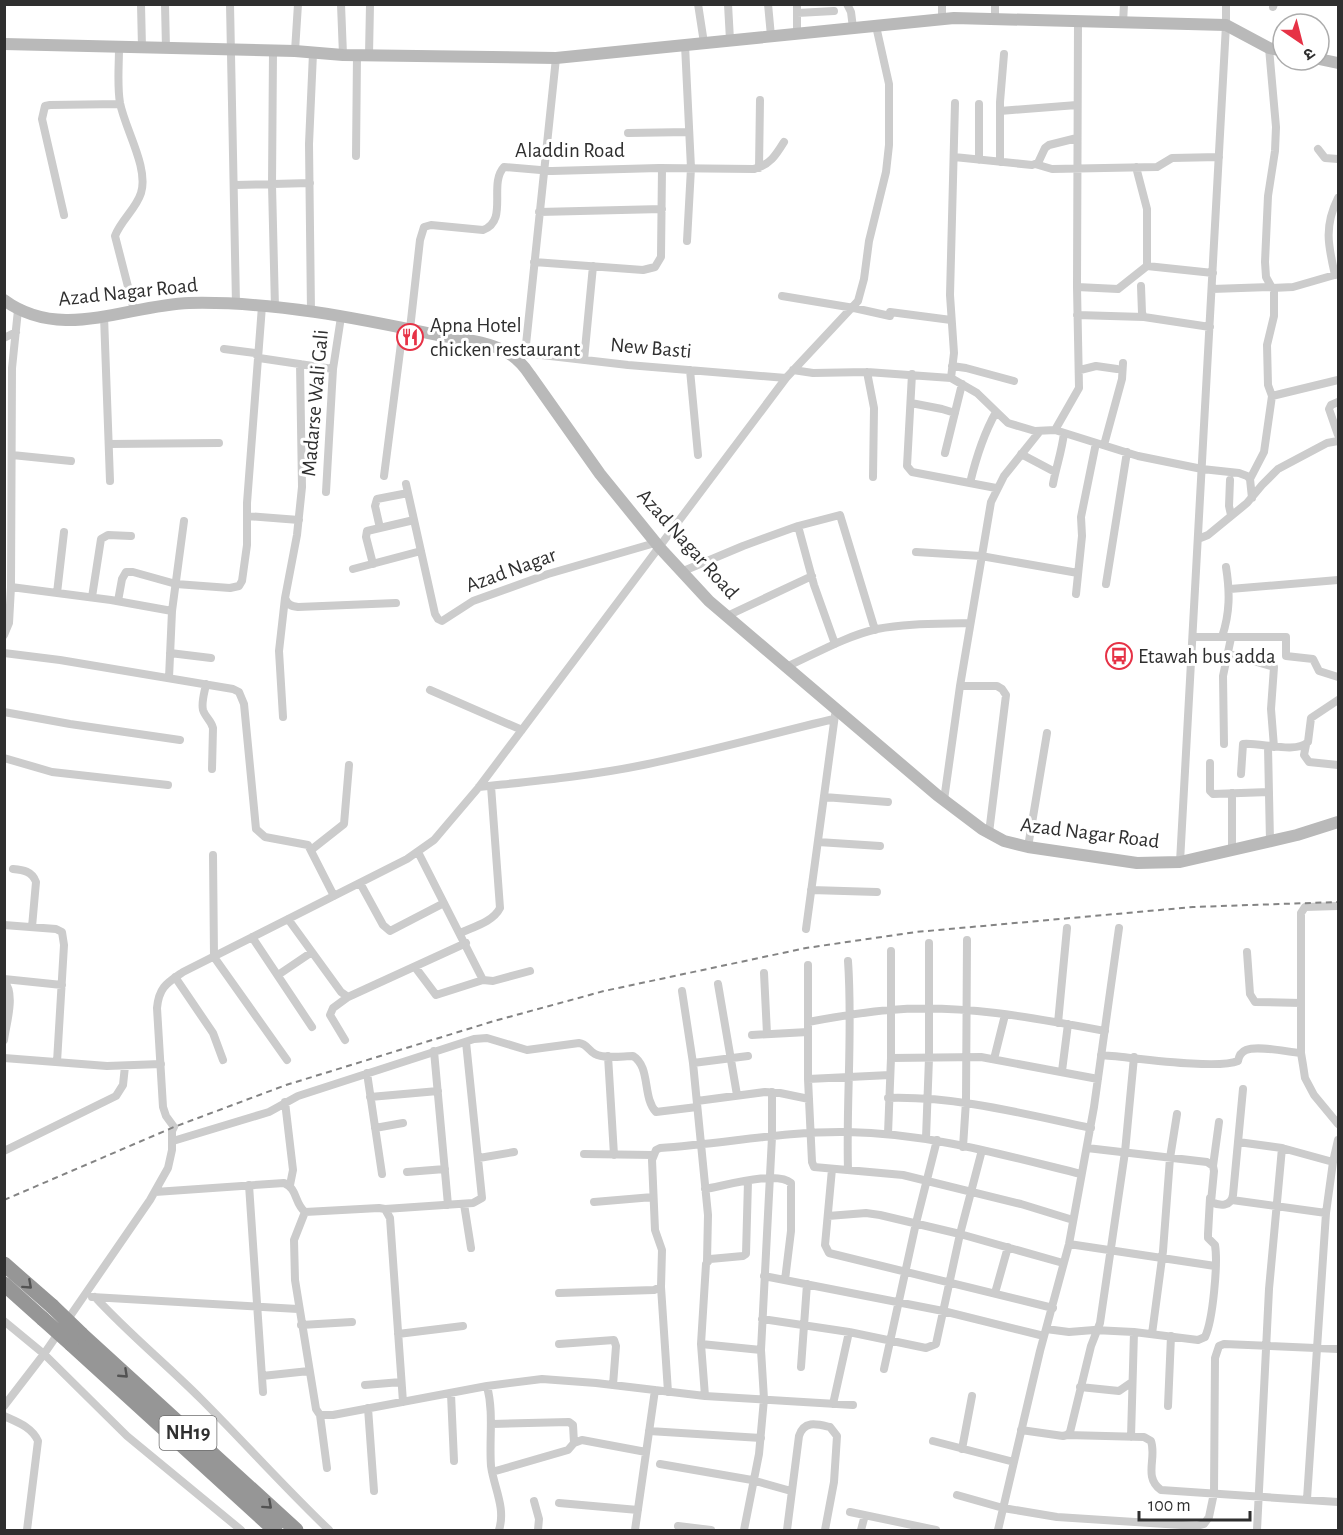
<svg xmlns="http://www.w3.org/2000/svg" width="1343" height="1535" viewBox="0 0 1343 1535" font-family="'Alegreya Sans','Noto Sans Devanagari',sans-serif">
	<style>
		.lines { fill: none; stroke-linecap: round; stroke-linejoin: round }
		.street { stroke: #ccc; stroke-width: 8 }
		.secondary { stroke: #b9b9b9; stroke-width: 12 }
		.highway { stroke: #969696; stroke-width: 15 }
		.rail { stroke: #848484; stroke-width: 2; stroke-dasharray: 6 4.5; stroke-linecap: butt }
		.highway-bridge { stroke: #969696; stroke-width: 15 }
		.oneway { stroke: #535353 }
		.labels { text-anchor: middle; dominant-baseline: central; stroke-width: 6; stroke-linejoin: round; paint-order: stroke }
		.shield { fill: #fff; stroke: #6d6d6d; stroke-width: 1.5 }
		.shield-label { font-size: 20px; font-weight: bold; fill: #2f2f2f }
		.street-label { font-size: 21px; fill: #2f2f2f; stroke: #fff }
		.poi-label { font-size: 21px; fill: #2f2f2f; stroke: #fff; text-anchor: start }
	</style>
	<rect width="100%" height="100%" fill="#fff"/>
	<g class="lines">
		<path class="street" d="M141,4L142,48
			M165,4L166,49
			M230,4L236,304
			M341,4L343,55
			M698,4L704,43
			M728,4L730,40
			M768,4L771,36
			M797,4V34
			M847,4L851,12L853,28
			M942,4V20
			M995,4V20
			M1273,7L1274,4
			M797,13L834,11
			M1123,23L1124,4
			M685,45L691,168L687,241
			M119,48C119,66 117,85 120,103C125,129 149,168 141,193C136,209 121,220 115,236L134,310
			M1269,48L1276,127L1275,151L1268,196L1265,262L1266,277L1272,288L1293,287L1338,274
			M273,51L272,185L275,308
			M295,51L298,4
			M369,55L370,4
			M1000,111L1077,105
			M628,133L689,132
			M1318,149L1325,158L1338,159
			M356,156L357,55
			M954,157L1032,165L1038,163L1045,148L1049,145L1077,138
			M979,160V104
			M1000,162V102L1004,54
			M1035,164L1052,169L1157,167L1172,158L1219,157
			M1136,167L1147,209V266
			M759,168L760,100
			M235,185L310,183
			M539,212L662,209
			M64,215L42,119L45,106L50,105L120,104
			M534,262L643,270L655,267L661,257L662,168
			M1335,275C1328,245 1324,226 1338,198
			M1141,286L1142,313L1144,317L1210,327
			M1077,287L1118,289L1147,266L1213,273
			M1212,289L1270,287
			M782,296L854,308L890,316
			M311,312L309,144L313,53
			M890,312L951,320
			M1077,315L1144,317
			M104,316L110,481
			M410,329L420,240L424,227L431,225L483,230C509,221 488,184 504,167L552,171L659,168L754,169C770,165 776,155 784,142
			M4,338L16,332
			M224,349L255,353L259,358L333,369
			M525,354L556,58
			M520,355L533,354L628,365L786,378
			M584,360L593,266
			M300,364L302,487L297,535L285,598C288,605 291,606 298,607L396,603
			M952,366L966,368L1014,381
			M690,370L698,455
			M793,370L813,373L867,372L951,378L977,393L1008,423L1035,431L1055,430L1138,456L1202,469L1239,473L1247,476L1250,479L1252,498
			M1080,370L1096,366L1117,369
			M867,372L874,408L873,477
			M912,374L907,466L912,472L996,488
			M951,378L954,353L950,295L955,103
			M1272,396L1268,385L1267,345L1274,316V288
			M1338,402L1331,405L1329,409L1338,435
			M911,403L942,409L955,413
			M1055,430L1079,388L1077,287L1078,22
			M109,444L219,443
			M1104,445L1122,379L1123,363
			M945,453L962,384
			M1021,454L1055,472
			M12,455L71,461
			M384,476L403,328
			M1250,479L1264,452L1272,396L1338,380
			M1230,480L1229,506L1231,515
			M970,483C976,458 983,435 996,412
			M406,484L435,614L438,619L442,621L473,601L548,574L655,543
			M1053,484C1056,467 1062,451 1064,433
			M326,492L333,369L341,317
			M247,516L299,520
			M798,526L814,585L835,644
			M380,528L375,506L377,499L408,493
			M1198,539L1208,535L1247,503L1262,485L1278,469L1327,443L1338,441
			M916,552L981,556L1078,573
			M373,564L366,537L367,531L414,520
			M353,569L421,551
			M681,572L743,546L798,526L840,515L875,630
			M1106,584L1127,452
			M11,587L111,600L172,611
			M1230,589L1338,580
			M57,593L64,532
			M1076,594L1082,536L1081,517L1096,443
			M92,597L101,539L108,535L131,536
			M118,601L122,579L126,572H133L176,584L230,588L239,586L242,581L247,545V503L262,306
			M727,616L812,576
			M4,635L9,623L11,587L12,368L18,310
			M1193,637H1286V656L1313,659L1319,671L1338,677
			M1222,637C1230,613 1230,592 1226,567
			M4,653L60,660L233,689L239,692L244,704L256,829L265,837L308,845L334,896
			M170,653L211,658
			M1229,654L1274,667L1271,709L1274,747
			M786,667C815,654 846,636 877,629C907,623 939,624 970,623
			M169,678L172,611L184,521
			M206,684C205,691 201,702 203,710C205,717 211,720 213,728L212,769
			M960,686H997L1002,689L1006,695L989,833
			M430,690L522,730
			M4,712L70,724L180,740
			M283,717L279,651L285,598
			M1224,744L1223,676L1231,638
			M1306,745L1304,755L1309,762L1338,765
			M1268,747L1270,841
			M4,758L52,772L168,785
			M1210,763V791L1213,794L1269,792
			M1241,774L1243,744C1259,742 1296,754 1308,742L1311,718L1338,700
			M479,787C534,781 589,776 643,765C707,752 770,734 834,719
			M824,797L888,802
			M944,800L960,686L991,502L1004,476L1040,431
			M818,842L880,846
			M1028,847L1047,733
			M311,850L344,824L349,765
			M1232,851V793
			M418,852L483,980L493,981L530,971
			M213,855L214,957L287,1060
			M1180,862L1226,25V4
			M13,869C23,870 32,871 36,882L32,927
			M360,883L383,925L390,931L444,903
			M811,890L877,892
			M1338,906L1305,907L1301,913V1053L1303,1065L1305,1078L1314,1095L1338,1124
			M288,919L341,992L348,997L466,943
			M4,925L56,929L62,932L64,945L57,1062
			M806,929L835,715
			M460,933C473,927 493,922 500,908L491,786
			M252,937L312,1027
			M1247,952L1250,994L1255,1002L1301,1003
			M848,961C853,1031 846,1100 848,1169
			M808,965V1079L812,1162L814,1167L903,1175L1021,1204L1073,1220
			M415,967L436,995L483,980
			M764,973L767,1034
			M278,975L312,952
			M175,977L213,1033L223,1060
			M4,979L62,985
			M4,981C16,994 6,1024 4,1040
			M718,984L737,1095
			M682,991L693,1063L708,1215L707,1261
			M808,1022C835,1017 862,1012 890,1010C962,1004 1035,1018 1105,1031
			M1058,1023L1067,928
			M752,1035L808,1032
			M345,1040L330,1015L333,1008L348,997
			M434,1051L448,1205
			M1101,1055C1130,1057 1216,1070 1238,1061C1239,1055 1241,1052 1246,1050C1258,1045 1287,1052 1301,1053
			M608,1056L614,1155
			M4,1058L107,1066L161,1064
			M891,1058L981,1057L1098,1079
			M994,1059L1005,1015
			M693,1063L748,1056
			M1062,1071L1068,1024
			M367,1073L382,1174
			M808,1079L890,1075
			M370,1097L438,1091
			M888,1098C957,1096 1024,1114 1091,1128
			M697,1101L765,1092L780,1093L809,1099
			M285,1102L293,1170L290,1185
			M375,1128L403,1123
			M888,1134L891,1058V951
			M926,1138L929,1058V943
			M173,1141L269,1112L298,1096L474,1039L487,1038L527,1050L579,1043C587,1044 588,1050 595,1054C604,1059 623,1056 633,1056C651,1067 642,1097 656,1112L697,1107
			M1238,1142L1282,1148L1333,1162
			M963,1147L966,1101L967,940
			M1087,1148L1207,1162L1213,1166L1214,1171L1211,1202C1220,1206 1231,1207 1233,1195L1243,1089
			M4,1151L116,1096L123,1085L125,1066
			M584,1154L653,1155
			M479,1158L514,1152
			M1213,1166L1219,1122
			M832,1169L825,1245L829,1253L1053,1308
			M407,1172L445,1169
			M249,1185L263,1392
			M705,1189C724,1186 777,1170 791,1183V1231L785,1280
			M155,1192L284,1183C298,1189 294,1203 305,1212L379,1208L385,1209L390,1218L403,1402
			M1232,1200L1326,1213
			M594,1202L653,1197
			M464,1204L471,1248
			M385,1209L473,1203L482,1198L466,1042
			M305,1212L294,1240L295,1280L316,1409L320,1415H333L487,1386L542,1379L596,1383L705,1396L853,1405
			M828,1216L866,1213L880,1215L960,1234L1063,1263
			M1069,1244L1215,1266
			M764,1276L943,1311L1044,1336
			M661,1287L668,1392
			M559,1293L654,1290L661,1287L662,1250L655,1230L652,1160L656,1150L660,1148C723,1144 785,1131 847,1132C927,1133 1004,1155 1081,1174
			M995,1293L1008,1247
			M92,1297L298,1309
			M95,1297C128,1333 166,1364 201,1399C244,1442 285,1488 329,1530
			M762,1319L849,1332L926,1348L936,1344L960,1234L982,1150
			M4,1321L44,1354L127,1436L241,1530
			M301,1325L352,1322
			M1046,1329L1069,1332L1094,1330L1134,1332L1198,1340L1205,1337C1213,1320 1218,1263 1215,1245L1208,1238V1234L1210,1198
			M398,1334L463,1326
			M1152,1334L1163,1251L1170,1158L1177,1114
			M559,1344L614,1340L616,1346L613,1385
			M701,1344L761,1350
			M801,1367L807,1284
			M884,1369L916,1223L937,1140
			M262,1376L309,1371
			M365,1385L401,1382
			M487,1386C494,1413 489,1439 491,1466C494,1488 506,1508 499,1530
			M1080,1387L1119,1391L1132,1382
			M451,1394L454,1461
			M705,1396L701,1344L706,1264L710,1259L743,1256L746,1254L748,1181
			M833,1404L849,1332
			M4,1406L44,1354L150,1200L168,1168L172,1150V1131L174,1127L166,1116L163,1107L157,1008C159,987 167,983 183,972L407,859L434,840L479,787L786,378L858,301L864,279L869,241L886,172L889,145V84L876,26
			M1168,1406L1171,1336
			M368,1408L374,1491
			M320,1415L327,1468
			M4,1416C17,1422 32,1427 38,1441L27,1530
			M492,1424L569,1422L573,1425L574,1443
			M1021,1430L1063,1436L1067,1435L1070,1432L1091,1346L1100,1323L1125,1152L1134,1057
			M649,1431L761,1438
			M1067,1435L1144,1437L1151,1441C1157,1458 1143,1477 1161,1490L1338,1502
			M1131,1437L1134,1332
			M933,1441L1014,1462
			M962,1449L972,1396
			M660,1464L752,1480L791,1491
			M492,1472L568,1450L574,1443L582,1440L646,1452
			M957,1495L1003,1508L1057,1517L1197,1526L1204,1524L1209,1517L1214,1493L1215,1358L1219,1346L1224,1344L1338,1349
			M1307,1499L1326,1213L1333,1162L1338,1140
			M534,1501L539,1519L538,1530
			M559,1503L638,1510
			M850,1512L936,1530
			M678,1526L711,1530
			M635,1530L655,1390
			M744,1530L759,1454L764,1399L761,1350L772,1137V1092
			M787,1530L799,1436C804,1420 817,1424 830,1427L837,1436L834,1482L825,1530
			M861,1530L865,1515
			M998,1530L1040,1351L1069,1244L1094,1107L1119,928
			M1257,1530L1269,1289L1282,1148"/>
		<path class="secondary" d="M4,44L295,51L343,55L556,58L954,18L1226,25L1269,48L1283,51
			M1319,59L1338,63
			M4,300C61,342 127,305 189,303C272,301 357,318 437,335C460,339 488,341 508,353C517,358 524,366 530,375L600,474L660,548L709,601L937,795L982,829L1004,841L1028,847L1137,863L1180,862L1297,835L1338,822"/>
		<path class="highway" d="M4,1264L52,1306
			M4,1284L43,1319
			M81,1334L296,1530
			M71,1344L275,1530"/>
		<path class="rail" d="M4,1200L174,1127L286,1085L494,1021L604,991L806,948L916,932L1193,907L1338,902"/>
		<path class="highway-bridge" d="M52,1306L81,1334
			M43,1319L71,1344"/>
	</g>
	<defs><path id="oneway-chevron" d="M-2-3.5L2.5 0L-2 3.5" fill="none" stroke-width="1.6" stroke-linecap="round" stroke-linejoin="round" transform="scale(1.5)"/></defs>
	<g class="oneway">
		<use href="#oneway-chevron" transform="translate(28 1285) rotate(42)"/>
		<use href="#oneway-chevron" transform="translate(124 1374) rotate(43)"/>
		<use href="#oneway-chevron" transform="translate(268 1505) rotate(42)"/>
	</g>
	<defs>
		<symbol id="restaurant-ring" viewBox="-11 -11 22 22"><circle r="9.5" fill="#fff" stroke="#e63246" stroke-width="1.5"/><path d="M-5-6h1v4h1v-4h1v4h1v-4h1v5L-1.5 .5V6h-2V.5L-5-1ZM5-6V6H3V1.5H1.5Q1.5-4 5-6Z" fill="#e63246"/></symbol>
		<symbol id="bus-ring" viewBox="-11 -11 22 22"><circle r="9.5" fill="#fff" stroke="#e63246" stroke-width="1.5"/><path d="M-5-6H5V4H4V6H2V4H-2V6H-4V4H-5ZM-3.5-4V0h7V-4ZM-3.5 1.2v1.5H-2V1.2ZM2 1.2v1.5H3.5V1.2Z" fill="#e63246"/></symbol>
	</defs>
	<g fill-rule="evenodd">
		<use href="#restaurant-ring" x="395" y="322" width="30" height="30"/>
		<use href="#bus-ring" x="1104" y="641" width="30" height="30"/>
	</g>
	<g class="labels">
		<rect class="shield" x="159.5" y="1416" width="57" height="34" rx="4.5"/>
		<g class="shield-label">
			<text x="188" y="1433">NH19</text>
		</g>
		<g class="street-label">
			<text x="570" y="150">Aladdin Road</text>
			<text transform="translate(128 292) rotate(-6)">Azad Nagar Road</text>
			<text transform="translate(651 348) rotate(5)">New Basti</text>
			<text transform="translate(315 403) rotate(-85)">Madarse Wali Gali</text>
			<text transform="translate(688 544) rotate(48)">Azad Nagar Road</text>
			<text transform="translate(511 570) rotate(-20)">Azad Nagar</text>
			<text transform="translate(1090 833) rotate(7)">Azad Nagar Road</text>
		</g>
		<g class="poi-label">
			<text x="430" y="325">Apna Hotel<tspan x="430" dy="24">chicken restaurant</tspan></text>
			<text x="1138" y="656">Etawah bus adda</text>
		</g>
	</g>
	<rect width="1343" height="1535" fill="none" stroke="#2f2f2f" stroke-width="12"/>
	<g transform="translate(1301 42) rotate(145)"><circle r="28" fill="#ffffff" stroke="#acacac" stroke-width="1.5"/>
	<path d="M0-4.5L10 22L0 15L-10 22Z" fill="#e63246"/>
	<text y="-9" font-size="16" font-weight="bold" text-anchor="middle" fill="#2f2f2f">उ</text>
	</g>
	<path d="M1139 1511v9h111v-9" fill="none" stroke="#2f2f2f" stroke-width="3"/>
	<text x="1148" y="1511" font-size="18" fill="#2f2f2f" stroke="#ffffff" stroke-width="4.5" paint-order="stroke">100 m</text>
</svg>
